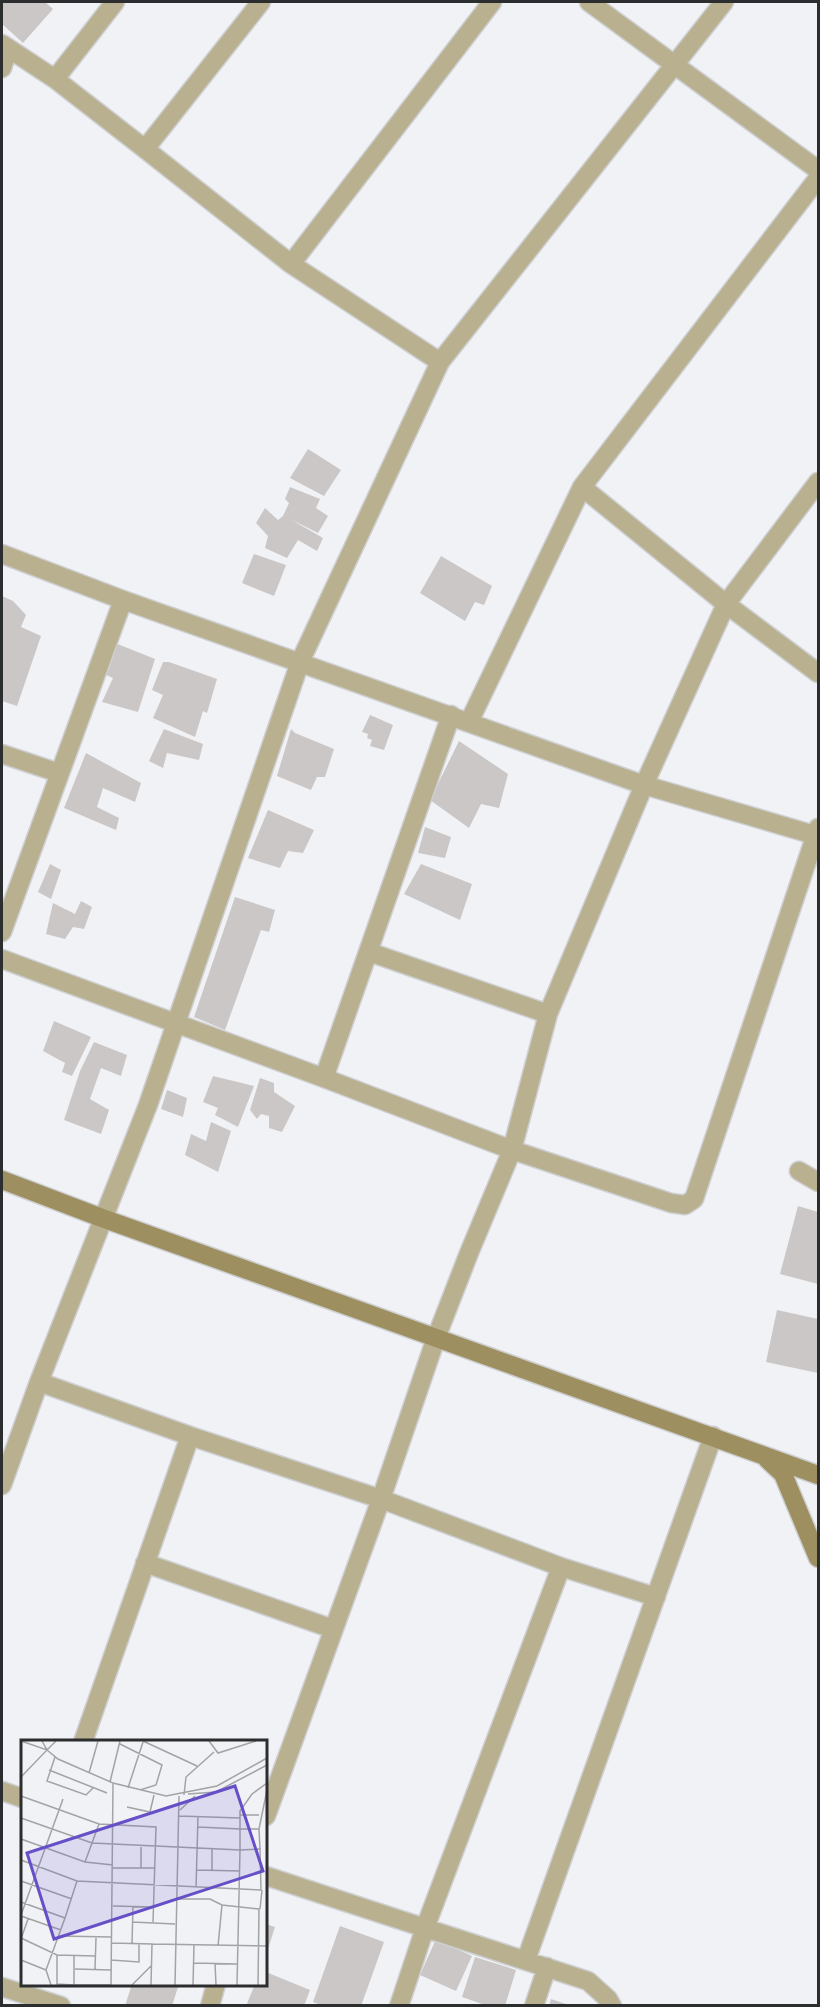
<svg xmlns="http://www.w3.org/2000/svg" width="820" height="2007" viewBox="0 0 820 2007" font-family="Rubik,sans-serif">
	<style>
		.building { fill: #cbc7c6 }
		.lines { fill: none; stroke-linecap: round; stroke-linejoin: round }
		.street-casing { stroke: #cdcfd1; stroke-width: 21 }
		.secondary-casing { stroke: #cdcfd1; stroke-width: 21 }
		.street { stroke: #b9b090; stroke-width: 18 }
		.secondary { stroke: #9d8f5f; stroke-width: 18 }
		.inset-road { fill: none; stroke: #a2a3a5; stroke-width: 1.5 }
		.view { fill: #674fc8; fill-opacity: 0.15; stroke: #674fc8; stroke-width: 3 }
		.inset-edge { fill: none; stroke: #2c2d2e; stroke-width: 3 }
	</style>
	<rect width="100%" height="100%" fill="#f0f2f5"/>
	<path class="building" d="M2,2H45L53,9L23,43L2,24Z
		M308,449L341,470L324,496L290,478Z
		M290,487L320,499L316,508L328,516L318,533L290,519L323,538L317,551L298,540L287,558L265,548L268,536L256,523L265,508L278,520L283,516L289,503L285,499Z
		M254,554L286,565L274,596L242,583Z
		M441,556L492,586L484,605L475,602L465,621L420,593Z
		M2,596L13,601L26,615L21,627L41,636L17,706L2,701Z
		M115,643L155,659L138,712L102,702L113,678L104,674Z
		M163,662H169L217,679L207,713L203,711L195,737L153,718L163,695L152,690Z
		M370,715L393,725L384,750L370,746L372,740L367,738L368,734L362,732Z
		M164,729L203,744L199,760L167,753L163,768L149,761Z
		M291,729L295,733L334,749L325,777H317L311,790L277,776Z
		M459,741L508,774L499,808L481,804L469,828L430,800Z
		M86,753L141,783L135,802L103,788L97,807L119,818L116,830L64,808Z
		M268,810L314,830L303,853L288,851L280,868L248,858Z
		M425,827L451,837L445,858L418,853Z
		M50,864L61,870L51,899L38,892Z
		M421,864L472,884L460,920L404,894Z
		M235,897L275,910L269,932L261,930L225,1030L194,1017Z
		M81,901L92,907L84,929L73,927L65,939L46,934L53,903L75,914Z
		M54,1021L91,1037L72,1076L62,1072L65,1063L43,1051Z
		M94,1042L127,1055L121,1076L101,1068L90,1099L109,1110L101,1134L64,1120L80,1071Z
		M213,1076L254,1086L238,1127L215,1115L218,1108L203,1102Z
		M260,1078L274,1083V1092L295,1106L282,1132L269,1128V1116L261,1114L257,1119L250,1110Z
		M167,1090L187,1098L183,1117L161,1109Z
		M211,1122L231,1131L218,1172L185,1155L191,1134L206,1141Z
		M798,1206L818,1212V1284L780,1274Z
		M777,1310L818,1319V1373L766,1362Z
		M266,1924L275,1927L266,1955Z
		M340,1926L384,1942L361,2006H323L313,2002Z
		M436,1939L472,1956L456,1991L420,1975Z
		M475,1957L516,1970L505,2006H488L462,1997Z
		M266,1972L310,1990L304,2006H246L255,1984H266Z
		M132,1984H179L172,2006H125Z
		M551,1999L569,2005V2006H549Z"/>
	<g class="lines">
		<defs>
			<path id="street" d="M261,2L145,149L291,264L440,362
				M589,2L818,170
				M2,44L55,79L145,149
				M2,68L8,49
				M55,79L115,2
				M291,264L492,2
				M582,487L726,604L818,673
				M2,554L123,600L644,785L818,836
				M469,722L582,487L818,178
				M2,754L59,773
				M2,932L123,600
				M369,952L548,1014
				M2,959L324,1078L512,1150L671,1203L685,1205L694,1199L818,828
				M324,1078L451,715
				M799,1171L818,1182
				M39,1382L190,1436L381,1499L561,1567L656,1597
				M2,1485L39,1382L148,1105L300,662L440,362L724,2
				M145,1563L333,1629
				M83,1742L190,1436
				M2,1791L22,1798
				M266,1816L381,1499L436,1338L469,1253L512,1150L548,1014L644,785L726,604L818,482
				M266,1876L425,1928L561,1567
				M526,1960L713,1436
				M2,1987L61,2006
				M210,2006L216,1984
				M399,2006L425,1928L588,1981L608,1999L612,2006
				M534,2006L547,1967"/>
			<path id="secondary" d="M2,1180L102,1218L818,1475
				M767,1459L783,1474L818,1558"/>
		</defs>
		<use href="#street" class="street-casing"/>
		<use href="#secondary" class="secondary-casing"/>
		<use href="#street" class="street"/>
		<use href="#secondary" class="secondary"/>
	</g>
	<g transform="translate(21 1740)">
		<rect width="246" height="246" fill="#f0f2f5"/>
		<path class="inset-road" d="M0,1L26,10L35,1M122,1L176,26M188,1L197,13L235,1M99,4L141,25L135,45L119,50M26,10L37,19L92,43L145,56L196,46L246,18M34,17L26,41L65,55L72,48M28,30L86,53M68,33L77,1M0,37L26,10L21,1M89,42L99,1M107,48L122,2M167,54L195,52L246,25M163,55L165,37L193,12M0,56L78,84L135,87L132,182M106,67L129,72L133,55M159,70L174,56M219,75H238M158,76L219,78M0,78L71,103L219,110L216,245M238,89L246,50M0,99L64,122L92,125M239,109L238,89H219V71L231,54L246,43M0,120L56,141L240,150L239,109L219,110V89L177,87M64,122L78,84M92,128H134M120,128V107M176,130L219,131M191,131V109M0,141L51,159M175,148L177,76M156,159H189L201,165L238,169L237,245M0,162L44,178L56,141M92,166L133,167M239,169L241,150M0,175L42,59M0,176L40,190M111,182L154,184M38,196L90,197M0,198L36,215L74,216M0,199L7,179M90,203L131,204L130,245M111,203L112,166M131,204L246,206M197,206L201,165M36,215V244L53,245M53,216V245H89M0,220L25,230M90,220L118,222V204M173,223L216,224M194,223L195,245M54,229L90,230M74,229L75,198M30,245L25,230L44,178M90,245L92,43M111,245L130,226M154,245L158,56M172,245L173,205"/>
		<path class="view" d="M214,46L242,131L33,199L6,113Z"/>
		<rect width="246" height="246" class="inset-edge"/>
	</g>
	<rect width="820" height="2007" fill="none" stroke="#2c2d2e" stroke-width="6"/>
</svg>
